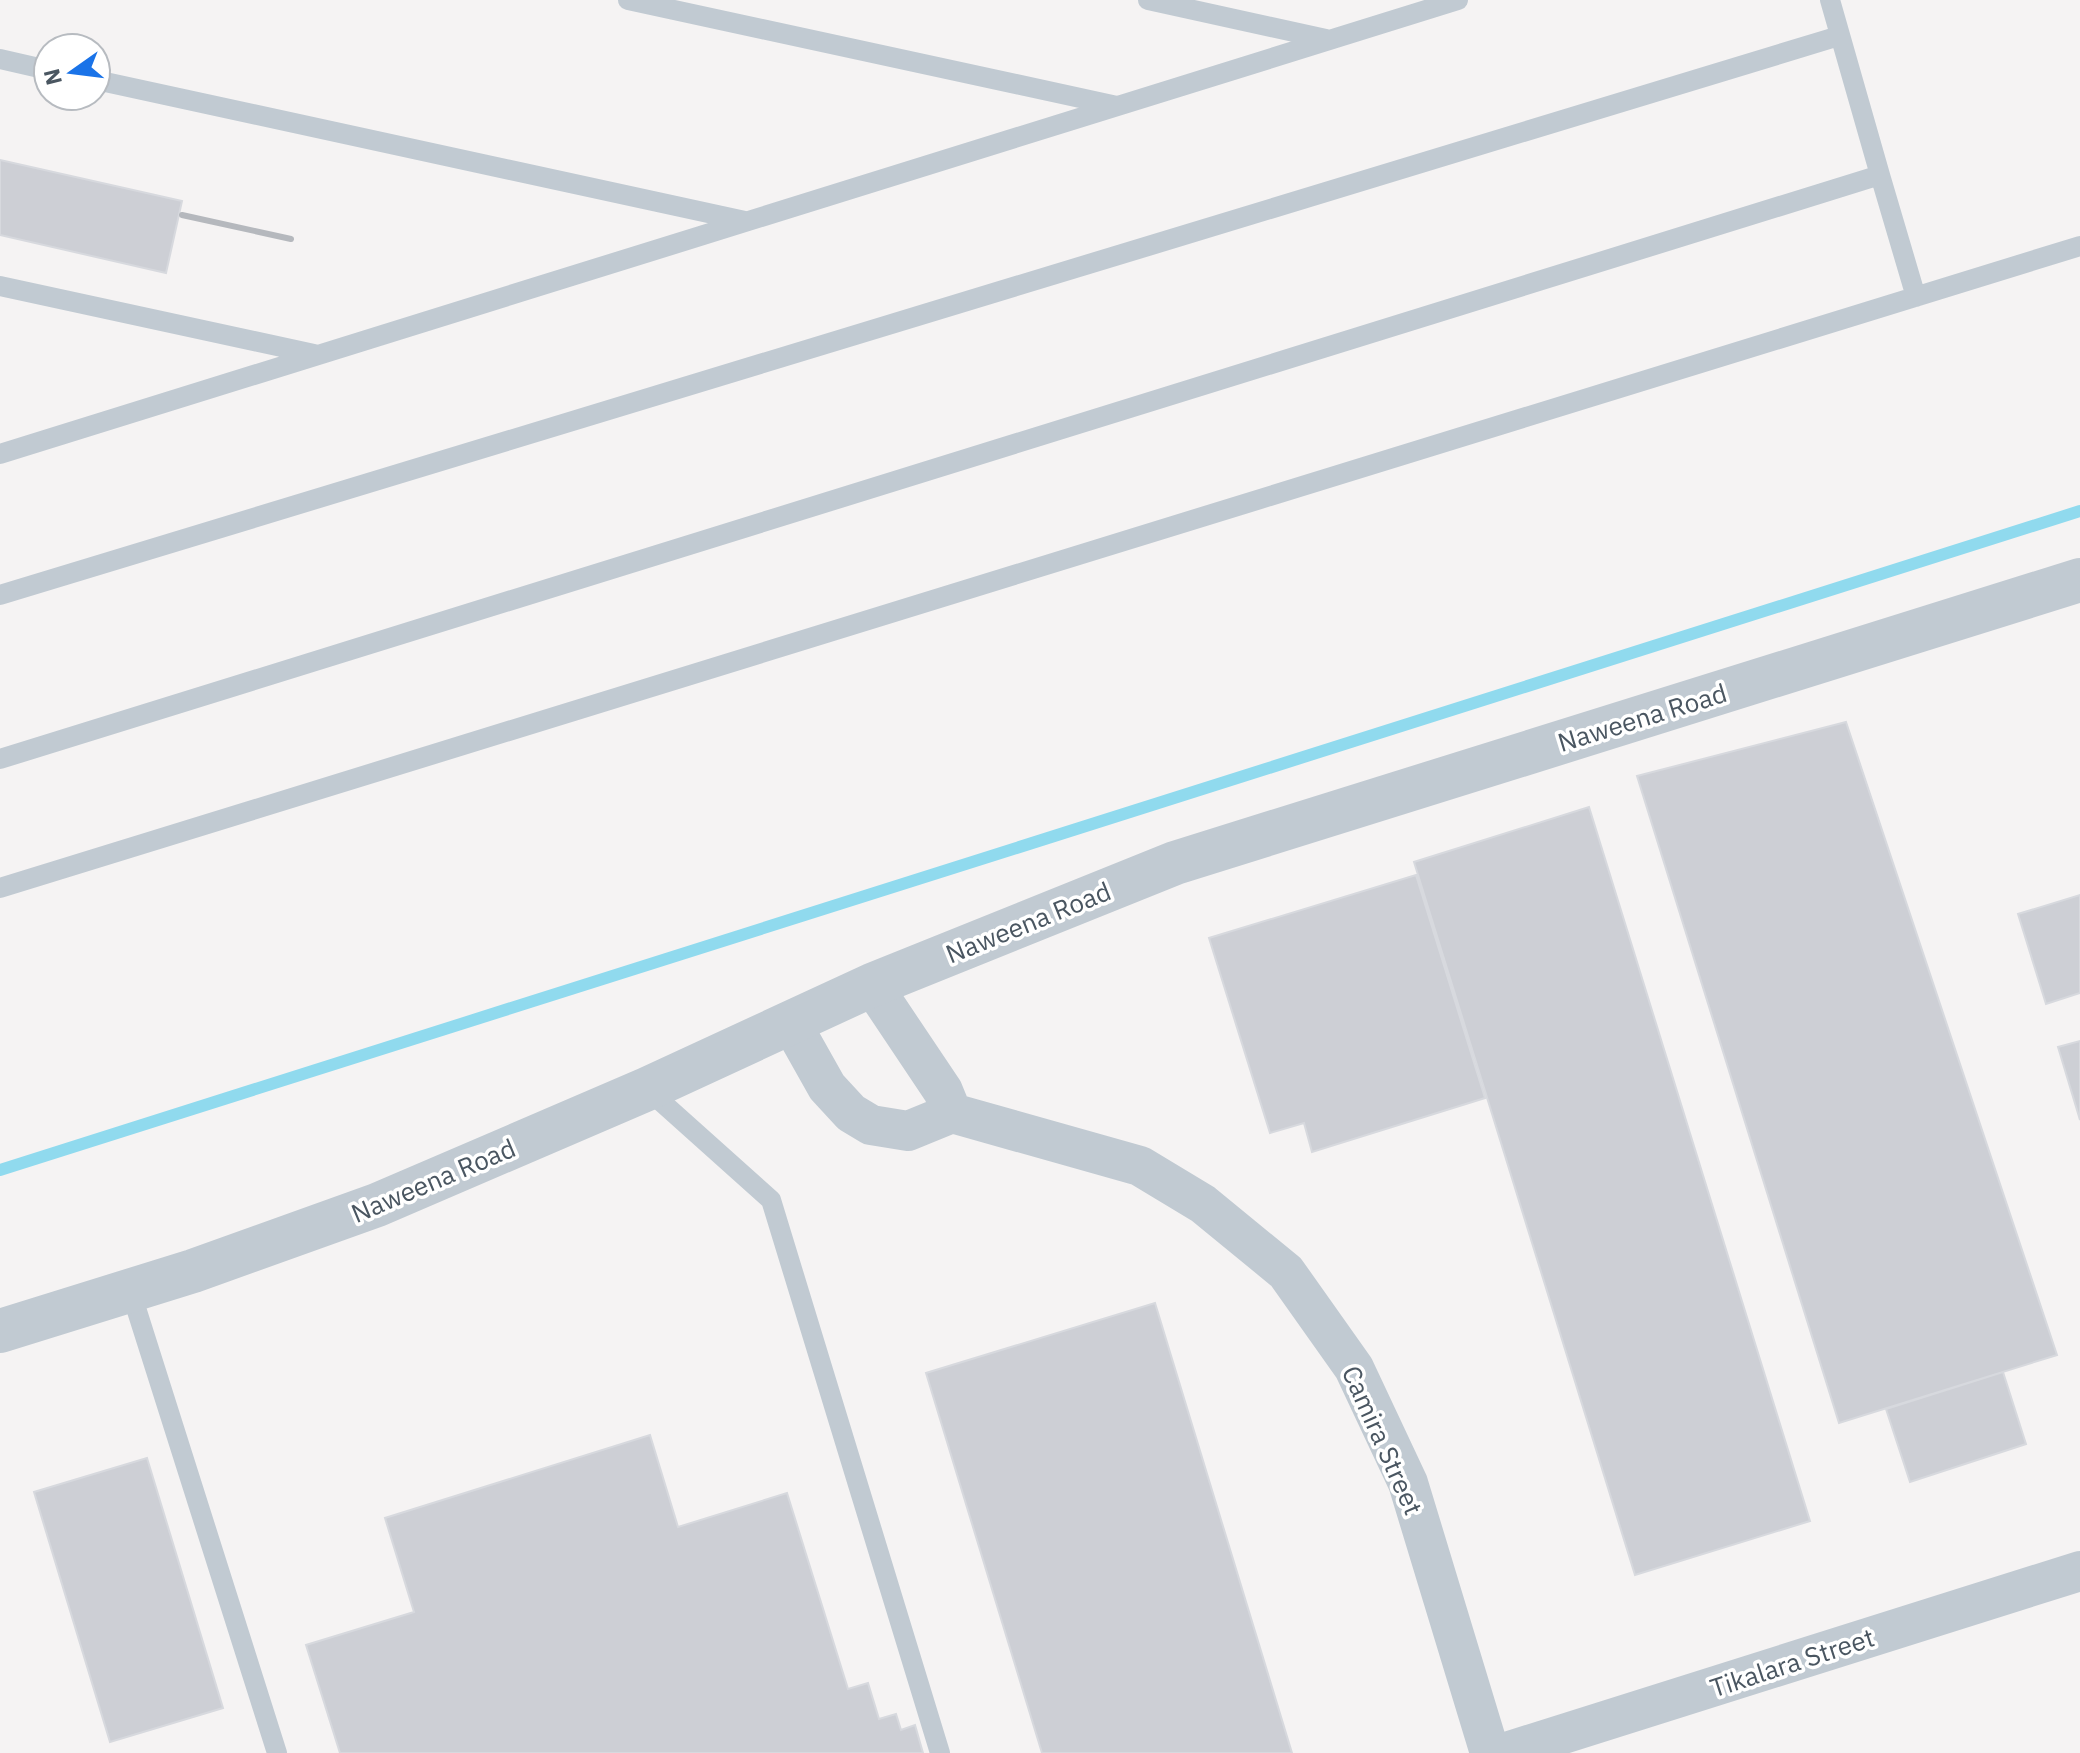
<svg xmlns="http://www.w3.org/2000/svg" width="2080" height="1753" viewBox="0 0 2080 1753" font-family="'IBM Plex Sans',sans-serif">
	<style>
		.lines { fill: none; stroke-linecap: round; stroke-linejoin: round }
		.stream { stroke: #90daee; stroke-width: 12 }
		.building { fill: #cdcfd5; stroke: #d7d9de; stroke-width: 2 }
		.service { stroke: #c1cad2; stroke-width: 20 }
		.minor { stroke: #c1cad2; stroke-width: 40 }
		.tertiary { stroke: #c1cad2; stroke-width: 44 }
		.rail { stroke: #b5b8bd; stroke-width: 6 }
		.labels { text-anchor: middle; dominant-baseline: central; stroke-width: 7; stroke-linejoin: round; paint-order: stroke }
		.street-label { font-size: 26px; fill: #4a5661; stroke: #fff }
	</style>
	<rect width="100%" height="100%" fill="#f5f3f3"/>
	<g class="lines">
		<path class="stream" d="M0,1170L2080,511"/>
	</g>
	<path class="building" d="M0,160L182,201L166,273L0,235Z
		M1846,722L2057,1355L1839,1423L1637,776Z
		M1589,807L1810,1521L1635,1575L1414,862Z
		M1416,875L1485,1098L1312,1152L1304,1123L1270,1133L1209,938Z
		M2080,895V993L2046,1004L2018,914Z
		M2080,1041V1120L2058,1047Z
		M1155,1303L1292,1753H1042L926,1373Z
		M2003,1372L2026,1444L1910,1482L1886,1409Z
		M650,1435L678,1527L787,1493L848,1689L868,1683L879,1719L896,1714L901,1730L915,1725L923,1753H340L306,1645L414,1612L385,1518Z
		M147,1458L223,1708L110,1742L34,1492Z"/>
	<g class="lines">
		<path class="service" d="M628,0L1117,106
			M1148,0L1326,39
			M1830,0L1880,175
			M0,59L48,70
			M96,80L745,221
			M0,286L314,354
			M0,454L1458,0
			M0,595L1839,36
			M0,759L1880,175L1916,297
			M0,888L2080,246
			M647,1089L771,1200L940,1753
			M130,1289L277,1753"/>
		<path class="minor" d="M872,985L943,1091L952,1113
			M791,1023L827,1087L851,1113L871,1125L908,1131L952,1113L1140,1166L1203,1204L1286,1272L1354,1368L1408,1483L1490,1753
			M1503,1753L2080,1571"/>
		<path class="tertiary" d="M0,1331L193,1271L377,1205L647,1089L872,985L1175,863L2080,580"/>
		<path class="rail" d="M182,215L291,239"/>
	</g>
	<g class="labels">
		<g class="street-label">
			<text transform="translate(1642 717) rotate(-17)">Naweena Road</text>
			<text transform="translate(1028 922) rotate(-22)">Naweena Road</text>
			<text transform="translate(433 1180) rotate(-23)">Naweena Road</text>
			<text transform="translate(1383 1440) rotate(66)">Camira Street</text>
			<text transform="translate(1792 1662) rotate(-18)">Tikalara Street</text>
		</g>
	</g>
	<g transform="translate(72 72) rotate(256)"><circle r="38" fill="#ffffff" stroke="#b7bbc0" stroke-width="2"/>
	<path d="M0-6L14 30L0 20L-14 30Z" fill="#1a73e8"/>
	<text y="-12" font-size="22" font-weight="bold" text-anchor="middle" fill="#4a5661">N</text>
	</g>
</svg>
